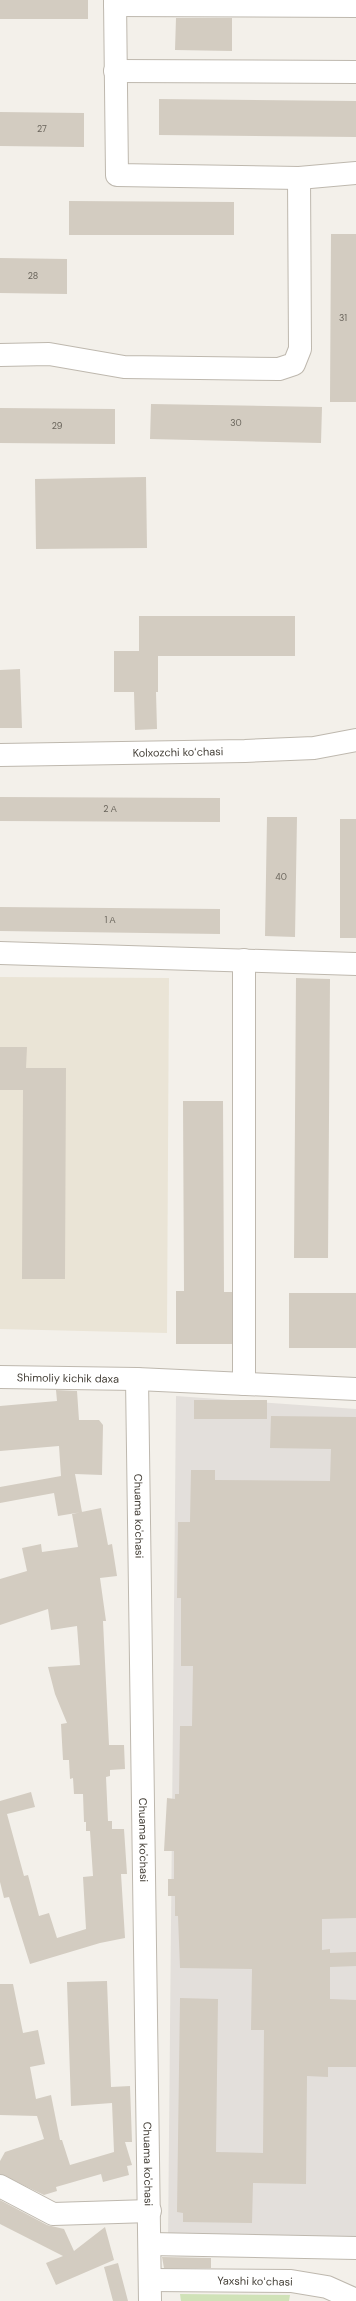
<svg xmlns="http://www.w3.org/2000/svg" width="356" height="2301" viewBox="0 0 356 2301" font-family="'DM Sans',sans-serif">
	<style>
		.industrial { fill: #e3dfdb }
		.education { fill: #eae4d6 }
		.green { fill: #d0e2b8 }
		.building { fill: #d3ccc1 }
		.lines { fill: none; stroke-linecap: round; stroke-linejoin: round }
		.minor-casing { stroke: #beb8ae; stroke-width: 24 }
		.minor { stroke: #fff; stroke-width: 22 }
		.labels { text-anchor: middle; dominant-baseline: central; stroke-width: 3; stroke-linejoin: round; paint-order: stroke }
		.number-label { font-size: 9px; fill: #69645b }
		.street-label { font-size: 11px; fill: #464139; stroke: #fff }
	</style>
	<rect width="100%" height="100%" fill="#f3f0ea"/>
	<path class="industrial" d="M176,1396L356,1409V2244L168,2241Z"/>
	<path class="education" d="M0,977L169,978L167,1333L0,1329Z"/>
	<path class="green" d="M180,2294L290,2295L289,2301H181Z"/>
	<path class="building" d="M0,0H88V19H0Z
		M176,18H232V51L175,50Z
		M159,99L356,101V137L159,135Z
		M0,112L84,113V147L0,146Z
		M69,201L234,202V235H69Z
		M331,234H356V402H330Z
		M0,258L67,259V294L0,293Z
		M151,404L322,407L321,443L150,439Z
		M0,408L115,409V444L0,443Z
		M146,477L147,548L36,549L35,479Z
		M139,616H295V656H158V692H156L157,729L135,730L134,692H114V651H139Z
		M20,669L22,728H0V670Z
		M0,797L220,798V822L0,821Z
		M267,817H297L295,937L265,936Z
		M340,819H356V938H340Z
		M0,907L220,909V934L0,931Z
		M296,978L330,979L328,1258H294Z
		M0,1047H27L26,1068H66L65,1279H22L23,1090H0Z
		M183,1101H223L224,1292H232V1344H176V1291H184Z
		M289,1293H356V1348H289Z
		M56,1390L77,1391L79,1420H99L103,1425L102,1475L75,1474L82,1512L58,1516L54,1493L0,1503V1487L61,1476L59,1446L0,1451V1406L57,1401Z
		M194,1400H267V1419H194Z
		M271,1416L356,1417V1918L322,1919V1950L330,1949V1953L356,1952V1966L330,1967V1999L356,2000V2067H328V2077L307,2076L306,2184L253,2183L252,2223L183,2222V2213L177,2212L180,1998L218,1999L216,2152L263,2153L264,2030H251L252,1969L180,1968L178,1916H175V1896H168V1879H174V1851H164L167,1798L175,1799V1794H179L180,1726H192L193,1666H181V1598H177L178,1522H190L191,1470H215V1480L330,1481L331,1449L270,1448Z
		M101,1508L108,1545L112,1544L117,1576L100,1578L106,1621H103L109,1745H124L125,1769L110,1770V1776L106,1777L108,1821H112V1829H124L127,1874H121L125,1938L100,1943L30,1964L9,1897L4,1898L0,1882V1801L31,1792L35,1807L7,1814L24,1876L28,1875L39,1916L49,1913L57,1938L86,1929L83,1877L93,1876L90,1831H86V1822H84L83,1794H74L73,1778L70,1779L69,1760H63L61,1724L67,1723L55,1694L48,1667L80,1665L77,1626L51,1630L48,1609L0,1625V1579L27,1571L22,1548L41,1544L42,1552L78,1547L72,1514Z
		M107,1981L111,2087L130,2086L132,2142H125L132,2165L127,2166L129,2175L103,2182L101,2174L56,2187L57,2191L44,2195L0,2174V2161L5,2152L44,2139L37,2116L0,2115V1984H13L23,2033L38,2030L45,2064L30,2067L36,2099L51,2095L60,2140H62L70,2165L114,2152L112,2103L71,2106L67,1982Z
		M0,2200L47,2225L64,2229L74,2251L105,2227L114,2260L56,2285L46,2263L63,2256L0,2224Z
		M162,2257L211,2258V2268H164Z
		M118,2263L128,2301H113L104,2267Z"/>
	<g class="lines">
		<defs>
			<g id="minor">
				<path d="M115,0L117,175L299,178L356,173"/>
				<path d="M115,5L356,6"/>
				<path d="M115,71L356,72"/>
				<path d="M0,355L49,354L124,367L279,369L294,364L300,349L299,178"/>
				<path d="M0,755L245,751L314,748L356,740"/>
				<path d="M0,953L356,964"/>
				<path d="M244,960V1384"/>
				<path id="s1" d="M0,1377L137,1379L356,1389"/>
				<path id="s2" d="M137,1379L150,2301"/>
				<path d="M0,2186L53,2214L150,2211"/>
				<path d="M150,2244L356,2248"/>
				<path d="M150,2280L291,2281L327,2287L356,2300"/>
			</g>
		</defs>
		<use href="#minor" class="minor-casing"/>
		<use href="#minor" class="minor"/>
	</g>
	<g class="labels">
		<g class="number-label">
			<text x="42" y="129">27</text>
			<text x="33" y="276">28</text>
			<text x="343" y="318">31</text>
			<text x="236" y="423">30</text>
			<text x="57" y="426">29</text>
			<text x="110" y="809">2 А</text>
			<text x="281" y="877">40</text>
			<text x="110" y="920">1 А</text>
		</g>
		<g class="street-label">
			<text transform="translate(178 752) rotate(-1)">Kolxozchi koʻchasi</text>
			<text stroke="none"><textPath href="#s1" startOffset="68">Shimoliy kichik daxa</textPath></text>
			<text stroke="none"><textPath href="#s2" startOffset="137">Chuama ko'chasi</textPath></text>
			<text stroke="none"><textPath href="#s2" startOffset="461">Chuama ko'chasi</textPath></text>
			<text stroke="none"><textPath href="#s2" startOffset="785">Chuama ko'chasi</textPath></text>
			<text transform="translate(255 2281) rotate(1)">Yaxshi koʻchasi</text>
		</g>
	</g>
</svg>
